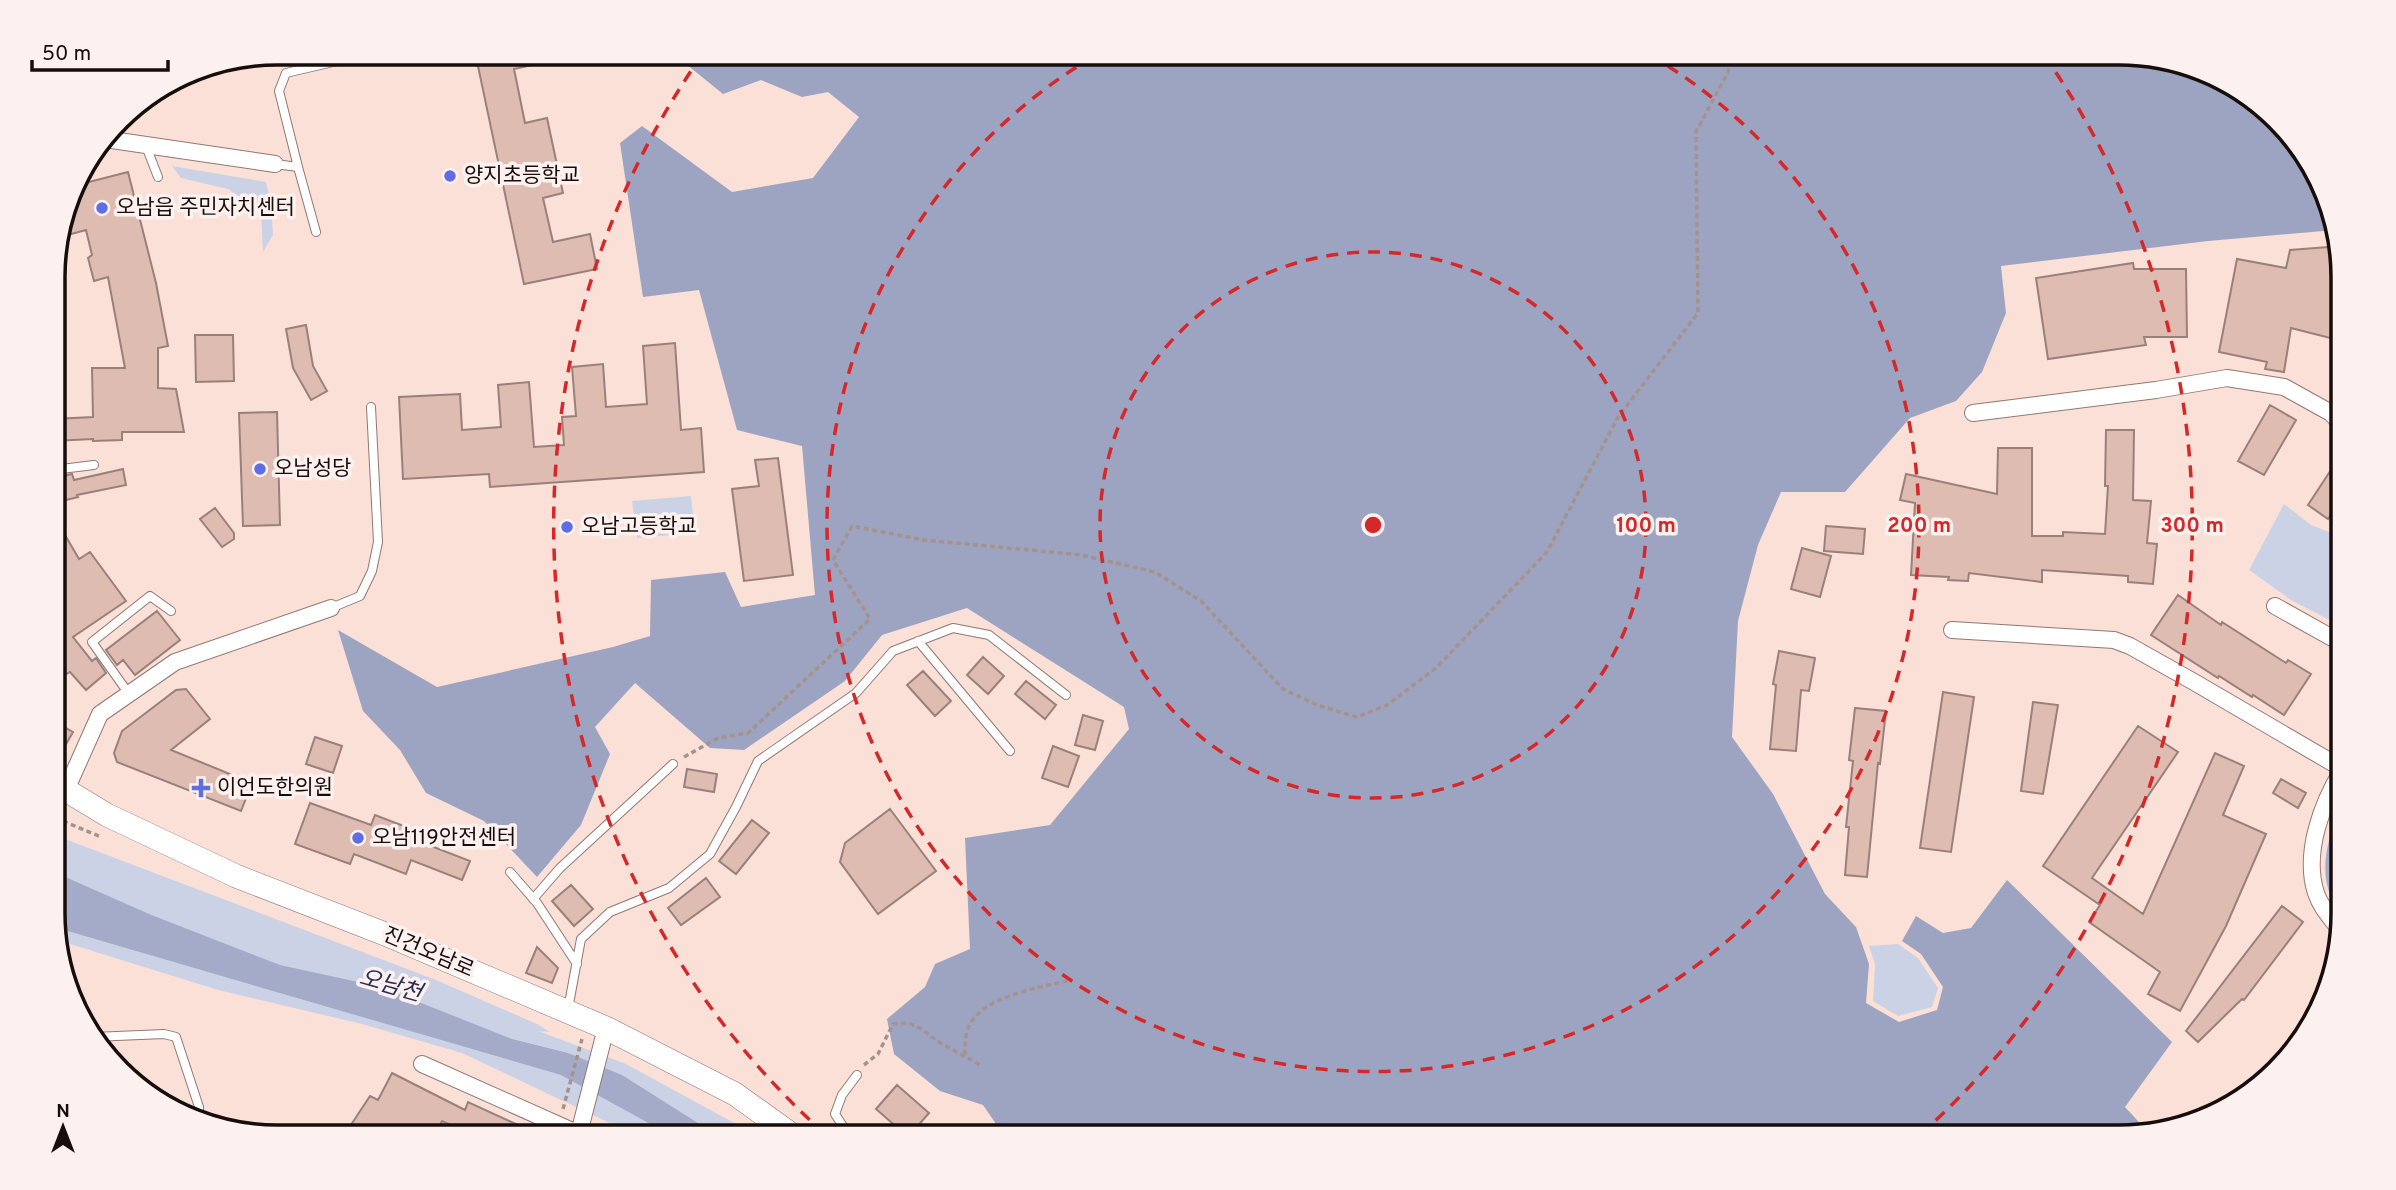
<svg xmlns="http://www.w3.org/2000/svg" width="2396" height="1190" viewBox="0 0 2396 1190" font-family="Overpass,'Noto Sans KR',sans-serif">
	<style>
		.green { fill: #ccd2e6 }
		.forest { fill: #9ca4c1 }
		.water { fill: #a4abc8 }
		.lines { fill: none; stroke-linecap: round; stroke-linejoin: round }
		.stream { stroke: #a4abc8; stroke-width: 5 }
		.building { fill: #dfbcb2; stroke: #99807a; stroke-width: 2 }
		.service-casing { stroke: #917872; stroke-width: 10 }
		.minor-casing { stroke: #917872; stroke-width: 18 }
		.secondary-casing { stroke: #917872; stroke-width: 24 }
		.path { stroke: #a6928c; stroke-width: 3.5; stroke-dasharray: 5 3.5; stroke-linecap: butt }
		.service { stroke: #fff; stroke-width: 8 }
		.minor { stroke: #fff; stroke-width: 16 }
		.secondary { stroke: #fff; stroke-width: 23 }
		.ring { fill: none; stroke: #d62828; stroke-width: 3.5; stroke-dasharray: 12 9 }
		.poi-dot { fill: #606ee6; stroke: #fcf1ee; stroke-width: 2.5 }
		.labels { text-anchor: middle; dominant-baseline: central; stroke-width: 7; stroke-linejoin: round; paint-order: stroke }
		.poi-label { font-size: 21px; fill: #170e0c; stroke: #fcf1ee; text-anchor: start }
		.street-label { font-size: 21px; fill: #170e0c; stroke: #fcf1ee }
		.water-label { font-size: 23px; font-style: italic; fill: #262d56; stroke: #fcf1ee }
		.rim { fill: none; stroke: #170e0c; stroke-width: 3.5 }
		.centre { fill: #d62828; stroke: #fcf1ee; stroke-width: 3.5 }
		.ring-label { font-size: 21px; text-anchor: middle; font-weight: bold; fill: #d62828; stroke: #fcf1ee; stroke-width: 7; stroke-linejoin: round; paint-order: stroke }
	</style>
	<rect width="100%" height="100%" fill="#fbe0d8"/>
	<path class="green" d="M172,166L266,182L271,205L273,235L263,252L261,212L228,189L181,178Z
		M691,496L695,533L637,538L632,501Z
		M2284,504L2311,525L2342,537L2343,627L2291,600L2249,570Z
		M65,839L436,980L537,1024L550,1032L538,1031L626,1064L760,1137H639L462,1053L362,1024L218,990L54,939V857Z
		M1898,944L1918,958L1938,988L1932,1007L1898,1016L1873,1001L1875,964L1869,946Z"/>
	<path class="forest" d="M679,53L2119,52L2218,75L2305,152L2335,230L2208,241L2001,266L2006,313L1982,372L1956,401L1910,418L1845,492H1781L1758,545L1738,621L1732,737L1773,794L1825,894L1856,927L1869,964L1866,1003L1899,1022L1937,1010L1943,987L1921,954L1902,941L1916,916L1943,933L1971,928L2007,880L2172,1042L2125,1107L2148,1132L2133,1137H1005L983,1105L940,1091L894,1054L887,1019L925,987L935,964L970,949L965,838L1050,825L1129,729L1124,707L967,608L882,635L845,681L744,750L710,748L635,683L595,727L610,754L581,825L537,877L484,821L426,793L400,750L363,711L338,630L437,687L613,647L650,636L651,580L725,572L741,607L815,595L802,446L737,430L699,290L643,297L620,143L642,126L732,192L813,178L859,117L828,92L802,97L761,80L723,94L686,64Z"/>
	<path class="water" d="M54,872L149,914L280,965L381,987L512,1039L568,1053L622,1075L720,1137H674L561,1075L54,927Z"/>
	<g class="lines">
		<path class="stream" d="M2343,808C2328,843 2318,880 2343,913"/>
	</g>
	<path class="building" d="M475,52H559L560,59L514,69L525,123L547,118L563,193L543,198L553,242L590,234L597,269L524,284Z
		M128,172L156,283L168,346L158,348V388L176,389L184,432H122V440L93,441V439L53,441V419L93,417L92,368H125L108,277L94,281L88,258L92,255L86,230L60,237L73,186Z
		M2341,246L2342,274L2335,300L2342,301V341L2291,328L2284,372L2265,369L2267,362L2219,352L2237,259L2286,268L2290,250Z
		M2133,263L2134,269H2186L2187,337H2144L2146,345L2048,359L2036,278Z
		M306,325L313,366L327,391L311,400L293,368L286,329Z
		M195,335H233L234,381L196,382Z
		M675,343L681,430L701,428L704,472L490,487L489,474L403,479L399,397L460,394L462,430L501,427L498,385L529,382L534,447L564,445L562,417L576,416L572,367L603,364L606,407L647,404L643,346Z
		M2270,405L2296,420L2264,475L2238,461Z
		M277,412L280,525L243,526L239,413Z
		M2106,430H2134L2133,500L2151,501L2147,543L2157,544L2153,584L2128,582V576L2042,570V582L1969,573L1968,581L1948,580L1949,577L1911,575L1915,503L1900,500L1906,474L1997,494L1998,448H2032V536H2063V532L2105,534L2108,486H2105Z
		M2342,453V497L2328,519L2308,505Z
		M778,458L793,575L744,581L732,489L759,486L755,460Z
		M123,469L126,485L77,495L78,497L54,503L53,478L72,474L74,480Z
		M215,508L234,533V539L222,547L200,519Z
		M54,516L79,559L90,552L126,601L73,637L92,661L96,658L106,673L86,690L70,672L61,677L54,668Z
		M1826,526L1865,529L1863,554L1824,551Z
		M1802,548L1831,556L1820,597L1791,589Z
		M2178,595L2221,625L2222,622L2286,663L2288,660L2311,674L2284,715L2253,695L2252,697L2219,676L2218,678L2151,635Z
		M157,611L180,640L135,675L123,660L117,665L106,650Z
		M1779,651L1815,658L1809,691L1801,690L1796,751L1770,749L1776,685L1773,684Z
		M983,657L1004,676L988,694L967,675Z
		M923,671L951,701L935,716L907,685Z
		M1026,681L1056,705L1045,719L1015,694Z
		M186,689L210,719L171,750L252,783L241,811L117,762L114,753L122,731L176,690Z
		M1943,692L1974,697L1951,852L1920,848Z
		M2033,702L2058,705L2043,794L2021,791Z
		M1855,708L1886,711L1880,764L1878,763L1867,877L1845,875L1849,827H1846L1853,761L1849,760Z
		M1083,715L1103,721L1095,750L1075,745Z
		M54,721L73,732L54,765Z
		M2138,726L2178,752L2092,878L2143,914L2215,753L2244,766L2223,815L2266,834L2226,926L2180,1011L2148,994L2160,972L2089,922L2100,905L2043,866Z
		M315,737L342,746L333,773L306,764Z
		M1053,746L1079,756L1068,787L1042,778Z
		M687,769L717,774L714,792L684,787Z
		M2281,779L2306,793L2298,808L2273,793Z
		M310,803L371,825L375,815L422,833L418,841L470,861L462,880L411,860L406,874L354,854L350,864L295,844Z
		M890,809L936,871L878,914L840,862L845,843Z
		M752,820L769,833L736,874L719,861Z
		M706,878L720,897L681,925L668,908Z
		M571,885L593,909L574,926L552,901Z
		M2282,906L2303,922L2244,1000L2242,999L2198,1042L2186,1031Z
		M537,947L558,968L552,983L526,973Z
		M392,1073L465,1110L468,1102L544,1137H477L442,1121L435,1137H343L370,1096L378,1100Z
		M897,1085L929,1113L908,1137L876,1109Z"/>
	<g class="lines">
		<defs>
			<path id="service" d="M146,146L158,177
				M275,164L298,167L279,91L286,73L376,52
				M298,167L316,232
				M53,397L60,395
				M53,470L94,465
				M331,608L360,596L372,571L378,542L371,407
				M918,641L1010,751
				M129,694L92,642L150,596L171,611
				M510,872L537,903L577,964
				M533,899L560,868L673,764
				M568,1009L581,939L610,912L669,888L710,854L736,807L758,761L856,693L893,651L953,628L989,635L1066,695
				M93,1037L164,1034L176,1037L199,1107V1120
				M850,1137L835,1114L842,1095L857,1075"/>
			<path id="minor" d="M105,139L275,164
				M1973,413L2156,390L2227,378L2284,387L2331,413L2342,425
				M2275,606L2343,644
				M1952,630L2114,640L2130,646L2194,682L2343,769
				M54,807L66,790L100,714L175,662L331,608
				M2340,930C2331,918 2321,908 2316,893C2303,853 2322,803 2343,769
				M422,1064L579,1134
				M578,1137L606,1028"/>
			<path id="secondary" d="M54,783L107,815L236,876L385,934L606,1028L735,1094L795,1137"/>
		</defs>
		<use href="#service" class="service-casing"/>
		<use href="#minor" class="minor-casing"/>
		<use href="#secondary" class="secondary-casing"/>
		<path class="path" d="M684,757L718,738L748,733L870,619L833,560L852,526L924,540L1081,555L1155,572L1201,601L1283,689L1317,705L1357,717L1387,705L1436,668L1547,552L1618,417L1698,313L1696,132L1728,72L1733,52
			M63,821L101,837
			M965,1055C965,1043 965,1029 974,1018C993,995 1043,986 1072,980
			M864,1065L878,1054L893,1024L909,1023L922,1029L937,1041L982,1066
			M563,1109L582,1039"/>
		<use href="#service" class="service"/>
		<use href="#minor" class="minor"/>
		<use href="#secondary" class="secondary"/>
	</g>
	<g class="ring">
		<circle cx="1373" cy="525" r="273"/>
		<path d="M1650 55A546 546 0 1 1 1096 55"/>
		<path d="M825 1134A819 819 0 0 1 702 55M2044 55A819 819 0 0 1 1921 1134"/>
	</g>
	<g class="poi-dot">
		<circle cx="450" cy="176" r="7"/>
		<circle cx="102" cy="208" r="7"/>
		<circle cx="260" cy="469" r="7"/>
		<circle cx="567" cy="527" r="7"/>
		<path d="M197.5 777.5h7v7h7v7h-7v7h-7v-7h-7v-7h7z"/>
		<circle cx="358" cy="838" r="7"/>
	</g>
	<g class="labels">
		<g class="poi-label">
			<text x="464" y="176">양지초등학교</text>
			<text x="116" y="208">오남읍 주민자치센터</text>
			<text x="274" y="469">오남성당</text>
			<text x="581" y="527">오남고등학교</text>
			<text x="217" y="788">이언도한의원</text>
			<text x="372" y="838">오남119안전센터</text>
		</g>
		<g class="street-label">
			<text transform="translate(428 953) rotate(23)">진건오남로</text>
		</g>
		<g class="water-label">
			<text transform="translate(390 987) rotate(16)">오남천</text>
		</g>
	</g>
	<path d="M0 0H2396V1190H0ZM277 65H2119A212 212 0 0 1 2331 277V913A212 212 0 0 1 2119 1125H277A212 212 0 0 1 65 913V277A212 212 0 0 1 277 65Z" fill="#fcf1ee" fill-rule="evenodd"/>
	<path class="rim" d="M277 65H2119A212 212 0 0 1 2331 277V913A212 212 0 0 1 2119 1125H277A212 212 0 0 1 65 913V277A212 212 0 0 1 277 65Z"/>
	<circle cx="1373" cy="525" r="10" class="centre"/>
	<g class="ring-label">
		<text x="1646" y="532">100 m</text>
		<text x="1919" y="532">200 m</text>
		<text x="2192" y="532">300 m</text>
	</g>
	<g transform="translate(63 1127)" stroke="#fcf1ee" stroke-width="5" paint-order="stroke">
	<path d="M0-5L12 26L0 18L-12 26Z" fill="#170e0c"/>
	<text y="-10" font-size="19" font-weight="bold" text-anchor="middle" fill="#170e0c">N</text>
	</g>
	<path d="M32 60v10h136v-10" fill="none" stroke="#170e0c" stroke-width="3.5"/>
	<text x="42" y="60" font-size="21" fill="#170e0c" stroke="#fcf1ee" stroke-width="5" paint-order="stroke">50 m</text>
</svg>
